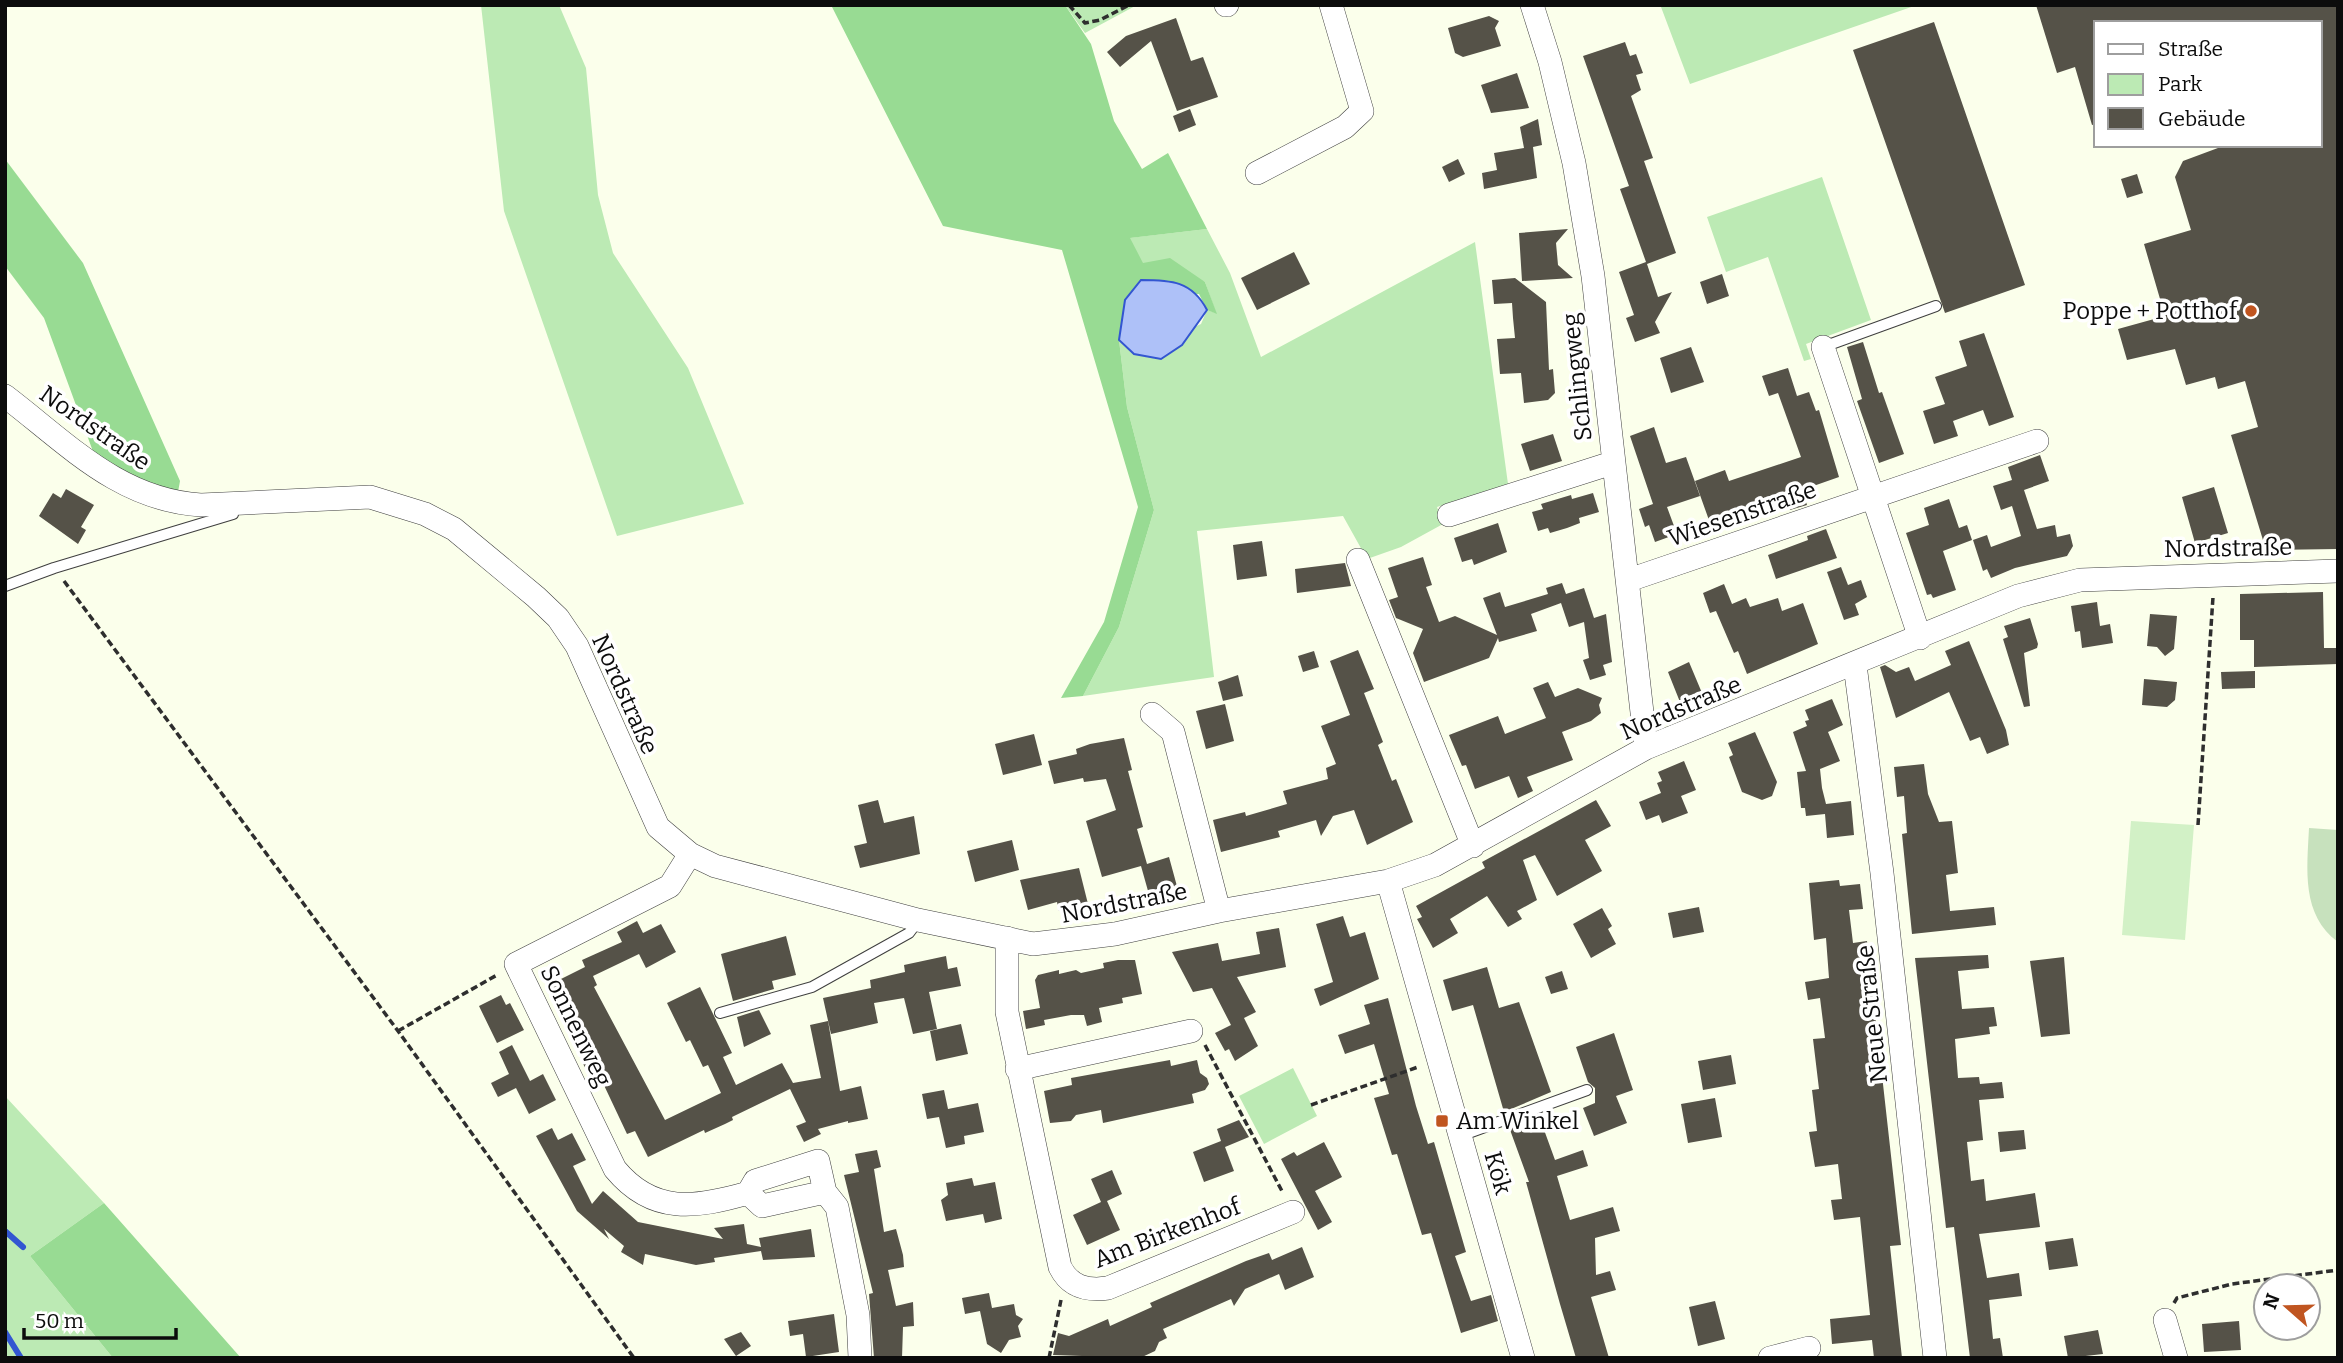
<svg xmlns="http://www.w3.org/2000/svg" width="2343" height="1363" viewBox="0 0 2343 1363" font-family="Bitter,serif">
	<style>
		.green { fill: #bceab4 }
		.forest { fill: #98db93 }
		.cemetery { fill: #c7e1bd }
		.pitch { fill: #d2f1c6 }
		.water { fill: #aec1f8; stroke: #3356d1; stroke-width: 2 }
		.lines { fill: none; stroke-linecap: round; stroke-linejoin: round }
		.stream { stroke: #3356d1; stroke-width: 6 }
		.building { fill: #555248 }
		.service-casing { stroke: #3f3f3f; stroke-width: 12 }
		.minor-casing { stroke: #3f3f3f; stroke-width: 24 }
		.path { stroke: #2e2e2e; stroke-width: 3.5; stroke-dasharray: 7 3.5; stroke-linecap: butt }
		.service { stroke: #fff; stroke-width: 10 }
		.minor { stroke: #fff; stroke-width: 23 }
		.poi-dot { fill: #c05520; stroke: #fff; stroke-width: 2.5 }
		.labels { text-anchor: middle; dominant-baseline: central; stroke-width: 7; stroke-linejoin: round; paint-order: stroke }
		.poi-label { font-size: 24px; fill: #0c0c0c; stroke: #fff; text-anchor: end }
		.street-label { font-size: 24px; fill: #0c0c0c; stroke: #fff }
	</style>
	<rect width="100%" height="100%" fill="#fbffeb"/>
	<path class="green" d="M481,5H559L586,68L598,195L613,253L688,368L744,504L617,536L504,211Z
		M1065,5H1137L1085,33Z
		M1665,5H1917L1690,84L1661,7Z
		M1822,177L1871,320L1806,344L1811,359L1804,361L1768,257L1726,272L1707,217Z
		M1207,229L1230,273L1261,357L1475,242L1508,484L1437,507L1443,524L1401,547L1367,559L1343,516L1197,531L1214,677L1083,696L1119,627L1154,510L1127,407L1119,340L1134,354L1201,324L1207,310L1216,313L1205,282L1142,263L1129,238Z
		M1293,1068L1317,1116L1264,1144L1239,1096Z
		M5,1096L104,1203L30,1256L113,1358H5Z"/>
	<path class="forest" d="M831,5H1065L1091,44L1114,121L1142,169L1168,153L1207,229L1130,238L1143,263L1170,258L1205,282L1217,314L1207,310L1199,294L1125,300L1119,340L1127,407L1154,510L1119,627L1083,696L1061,698L1104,622L1138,507L1062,250L943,226Z
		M5,159L83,263L180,481L178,492L152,488L95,457L44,318L5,266Z
		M104,1203L241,1358H113L30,1256Z"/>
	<path class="cemetery" d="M2309,828L2338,830V942C2301,915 2307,869 2309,828Z"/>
	<path class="pitch" d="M2131,821L2194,825L2185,940L2122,935Z"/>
	<path class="water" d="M1141,280C1171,280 1192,281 1207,310L1182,345L1161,359L1134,354L1119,340L1125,300Z"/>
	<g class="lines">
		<path class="stream" d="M5,1231L23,1247
			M5,1332L21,1358"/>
	</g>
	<path class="building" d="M2036,5H2338V549L2266,550L2231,435L2258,427L2245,381L2218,389L2215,377L2186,385L2175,349L2127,360L2118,329L2165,316L2144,244L2191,230L2175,177L2183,161L2226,145H2320V23H2096V124L2092,125L2075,67L2057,73Z
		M1489,16L1499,21L1495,28L1501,46L1463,57L1455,53L1448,28Z
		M1176,18L1191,61L1203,57L1218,97L1177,111L1151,41L1120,67L1107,52L1126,36Z
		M1934,22L2025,285L1945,313L1853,50Z
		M1625,42L1630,56L1636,54L1643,73L1636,75L1641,90L1631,96L1653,158L1644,161L1676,253L1647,264L1658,297L1672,292L1655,322L1660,333L1635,342L1626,318L1634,315L1619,272L1646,262L1620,189L1629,186L1583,56Z
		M1517,73L1529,108L1491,113L1481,85Z
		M1190,109L1196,125L1179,132L1173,116Z
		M1538,119L1542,145L1533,147L1537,178L1484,189L1482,173L1497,170L1494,153L1524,148L1520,127Z
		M1458,159L1465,174L1449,182L1442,167Z
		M2137,174L2143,193L2127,198L2121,179Z
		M1568,229L1556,243L1558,265L1573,278L1522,281L1519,233Z
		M1294,252L1310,284L1257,310L1241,278Z
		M1722,274L1729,296L1707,304L1700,282Z
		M1515,278L1546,302L1549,370L1553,369L1555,393L1548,400L1524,403L1521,373L1500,374L1497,339L1515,338L1513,318L1512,303L1494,304L1492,280Z
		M1984,333L2014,417L1989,426L1983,410L1953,421L1958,436L1934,444L1923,411L1945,404L1935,377L1967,366L1959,341Z
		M1863,342L1879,393L1882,392L1904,454L1879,463L1857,401L1862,399L1847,347Z
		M1691,347L1704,382L1671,393L1660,358Z
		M1788,368L1797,396L1809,392L1816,411L1819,410L1839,477L1802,490L1807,505L1790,510L1786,497L1710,523L1695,481L1725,470L1729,481L1801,457L1778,393L1769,396L1762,376Z
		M1654,427L1666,463L1686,457L1700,496L1667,507L1677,534L1655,542L1649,525L1645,527L1639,509L1653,504L1630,436Z
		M1553,434L1562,461L1530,471L1521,444Z
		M2040,455L2049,481L2024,490L2037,529L2055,525L2057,537L2070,534L2073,546L2067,556L2015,568L1991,578L1987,569L1983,571L1973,540L1987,535L1991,547L2021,536L2012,506L2001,510L1993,486L2012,480L2008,467Z
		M2214,487L2228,533L2195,543L2182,497Z
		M66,489L94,505L81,527L86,530L78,544L39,516L53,493L61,498Z
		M1593,493L1599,512L1579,518L1580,523L1567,528L1550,533L1548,528L1538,531L1532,512L1543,509L1541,504L1571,495L1572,499Z
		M1949,499L1959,528L1967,525L1972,540L1943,551L1956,590L1933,598L1931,594L1927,595L1906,533L1929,525L1924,508Z
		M1498,523L1507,552L1474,565L1472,559L1462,562L1454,538Z
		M1826,529L1837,558L1776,579L1768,555L1808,540L1807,536Z
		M1262,541L1267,576L1237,580L1233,545Z
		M1423,557L1432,585L1426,587L1439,622L1455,616L1497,635L1483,598L1500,592L1505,607L1548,594L1546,588L1562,583L1566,594L1584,588L1594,618L1606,614L1612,662L1603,665L1606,675L1590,680L1583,660L1589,658L1584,622L1569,627L1561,603L1531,614L1537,631L1499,642L1498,638L1489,658L1424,682L1413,653L1423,629L1396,618L1389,600L1398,597L1388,568Z
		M1345,563L1351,586L1297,593L1295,569Z
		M1841,567L1848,585L1861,580L1867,597L1855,604L1859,615L1844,620L1827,572Z
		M1724,584L1732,604L1746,598L1750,607L1778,598L1782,611L1803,603L1818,644L1747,674L1738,651L1734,653L1716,611L1710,613L1703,593Z
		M2323,592L2324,648H2338V664L2254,667V640H2240V594Z
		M2097,602L2100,626L2110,624L2113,643L2082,648L2080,631L2075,632L2071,606Z
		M2150,614L2177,616L2174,649L2165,656L2157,647L2147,646Z
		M2030,618L2038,644L2037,648L2024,653L2030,706L2024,707L2003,639L2008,637L2004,626Z
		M1969,641L2006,730L2009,745L1987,754L1980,737L1970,741L1949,692L1896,718L1880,667L1885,665L1896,672L1909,667L1915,681L1951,665L1945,651Z
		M1358,650L1374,689L1364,693L1383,742L1378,745L1392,781L1396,779L1413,822L1367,845L1354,810L1333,816L1321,836L1316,820L1278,831L1280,837L1221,852L1213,820L1245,812L1246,816L1287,804L1283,791L1328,779L1326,768L1336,764L1321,726L1350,715L1330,661Z
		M1314,651L1319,667L1303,672L1298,656Z
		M1689,662L1702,693L1680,702L1668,672Z
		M2255,671V688L2222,689L2221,672Z
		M1238,675L1243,696L1223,701L1218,682Z
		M2144,679L2177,682L2175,700L2167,707L2142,705Z
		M1548,682L1555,697L1578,688L1602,698L1599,705L1601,713L1591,721L1562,732L1573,760L1527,777L1533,791L1518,798L1509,776L1475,789L1466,765L1462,766L1449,735L1498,716L1505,734L1546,718L1533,688Z
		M1832,699L1843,725L1828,732L1840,761L1820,769L1822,788L1826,804L1851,801L1854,835L1827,838L1825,814L1806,816L1805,808H1801L1797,772L1806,771L1793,732L1807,726L1805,721L1809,720L1805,710Z
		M1225,704L1234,741L1206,749L1196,711Z
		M1755,732L1777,782L1772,796L1762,800L1742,792L1729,757L1733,755L1728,743Z
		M1034,734L1042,765L1003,775L995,744Z
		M1124,738L1132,770L1128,771L1143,827L1137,829L1147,864L1169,857L1178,890L1150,898L1141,866L1102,877L1086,821L1116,810L1106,779L1084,782L1083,778L1054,784L1048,761L1077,754L1076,749L1090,744Z
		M1684,761L1696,790L1681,796L1688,813L1662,823L1659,815L1646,820L1639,802L1661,793L1657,783L1662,781L1658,772Z
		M1924,764L1928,794L1939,822L1952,821L1958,873L1946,875L1950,911L1994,907L1996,925L1912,934L1902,834L1907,833L1904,796L1897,797L1894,767Z
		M878,800L884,823L914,816L920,854L860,868L854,846L867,843L858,805Z
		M1596,800L1611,826L1585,840L1602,871L1557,896L1535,855L1523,860L1537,900L1517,911L1522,919L1508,927L1487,896L1450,919L1458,933L1433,948L1417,919L1422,917L1416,906L1485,868L1482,862Z
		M1012,840L1019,870L975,882L967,851Z
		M1079,868L1088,904L1059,911L1057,902L1028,910L1020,880Z
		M1839,880L1840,886L1860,884L1863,909L1849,910L1853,943L1867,941L1901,1245L1890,1246L1902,1358H1874L1872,1340L1832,1344L1830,1319L1870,1315L1860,1217L1834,1220L1831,1200L1842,1199L1838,1164L1815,1167L1809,1132L1817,1131L1812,1090L1819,1089L1813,1039L1825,1038L1820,998L1808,1000L1805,982L1829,978L1826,938L1814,940L1809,883Z
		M1699,907L1704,932L1673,938L1668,913Z
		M1602,908L1612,926L1608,929L1616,944L1591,958L1573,924Z
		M1343,916L1350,937L1365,932L1379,979L1320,1006L1314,989L1333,982L1316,924Z
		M637,921L643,933L661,924L676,952L646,968L639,954L593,976L597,985L594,987L665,1120L721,1093L708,1065L703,1067L690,1040L686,1042L667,1003L700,987L732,1053L723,1057L736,1085L782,1063L793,1083L821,1078L810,1025L828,1021L840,1091L861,1086L868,1119L848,1123V1121L818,1129L821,1134L804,1142L796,1126L806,1122L790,1089L732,1117L733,1120L725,1124L705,1133L704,1130L648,1157L635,1131L627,1134L602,1081L599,1082L594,1073L589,1075L580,1058L593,1051L574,1011L566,1015L551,984L585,967L582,960L622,942L617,932Z
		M1279,928L1286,967L1237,977L1256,1012L1244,1018L1258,1046L1235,1061L1229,1049L1225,1051L1215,1033L1231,1025L1212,988L1193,992L1172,952L1218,943L1222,961L1260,954L1256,932Z
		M786,936L796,975L772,981L774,989L733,1001L721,954Z
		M1988,955L1989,968L1958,971L1962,1009L1994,1007L1997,1026L1989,1027L1990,1034L1955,1039L1958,1078L1979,1077L1980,1084L2002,1082L2004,1098L1979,1100L1983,1140L1967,1142L1971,1181L1984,1179L1986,1201L2035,1193L2040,1227L1979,1234L1987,1278L2019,1273L2022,1296L1989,1300L1993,1339L2000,1338L2003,1358H1970L1954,1227L1946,1228L1915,958Z
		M946,956L948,969L957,967L961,986L929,992L937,1029L913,1034L904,998L874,1003L878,1023L831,1034L823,998L871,988L870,980L905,972L904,965Z
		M2064,957L2070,1034L2041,1037L2030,961Z
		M1118,960H1135L1142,994L1122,998L1123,1003L1099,1008L1102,1022L1087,1026L1084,1015H1071L1044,1020L1045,1025L1026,1029L1023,1011L1040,1008L1035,980L1038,975L1059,970V974L1076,970L1081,973L1104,968L1103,963Z
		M1487,967L1499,1008L1519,1002L1551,1092L1504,1112L1473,1005L1452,1011L1443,980Z
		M1562,971L1568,989L1551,994L1545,977Z
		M501,995L506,1005L510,1003L524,1030L497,1043L479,1006Z
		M1388,998L1416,1106L1428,1144L1434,1142L1466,1252L1455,1256L1471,1301L1491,1295L1498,1321L1461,1333L1431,1233L1422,1235L1397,1154L1392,1155L1374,1098L1389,1094L1374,1044L1345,1054L1338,1035L1370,1024L1364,1005Z
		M759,1010L771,1034L744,1047L737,1017Z
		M961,1024L968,1054L936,1061L930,1031Z
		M1614,1033L1633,1090L1616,1096L1627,1123L1594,1136L1583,1108L1595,1103V1088L1588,1082L1576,1047Z
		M512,1045L530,1081L543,1074L556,1100L529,1114L516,1088L498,1097L491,1083L509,1074L499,1052Z
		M1731,1055L1736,1084L1703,1090L1698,1061Z
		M1170,1060L1171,1066L1197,1060L1200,1073L1207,1078L1209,1084L1205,1090L1192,1094L1194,1103L1103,1123L1101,1110L1076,1115L1071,1121L1050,1123L1044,1091L1072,1085L1071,1078Z
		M944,1090L948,1109L978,1103L984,1132L964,1136L965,1144L946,1148L939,1117L927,1119L922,1094Z
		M1715,1098L1722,1137L1688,1143L1681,1104Z
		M1539,1116L1555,1160L1583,1150L1588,1166L1557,1176L1570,1220L1613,1207L1620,1231L1595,1238L1596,1275L1610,1271L1616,1290L1591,1297L1609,1358H1576L1560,1304L1526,1182H1529L1509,1127Z
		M1239,1120L1249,1137L1225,1147L1234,1171L1204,1182L1193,1152L1221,1141L1217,1129Z
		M552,1128L558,1140L572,1133L586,1160L573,1166L592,1204L603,1191L638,1222L723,1239L714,1228L744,1224L747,1244L761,1247L759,1238L811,1229L815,1257L763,1260L761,1251L714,1258L715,1262L696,1265L645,1254L643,1265L621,1252L624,1246L604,1229L609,1239L577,1211L536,1136Z
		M2024,1130L2026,1149L2000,1152L1998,1132Z
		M1324,1142L1342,1177L1315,1191L1332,1222L1318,1230L1281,1159L1294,1152L1297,1156Z
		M877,1150L881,1167L874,1169L884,1232L896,1229L903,1255L904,1267L888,1270L896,1306L913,1302L914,1326L903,1327L902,1358H874L869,1294L873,1293L844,1175L859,1172L855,1154Z
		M1112,1170L1122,1194L1107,1201L1120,1230L1087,1245L1073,1215L1101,1202L1091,1179Z
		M972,1178L974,1186L995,1182L1002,1219L985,1223L983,1214L946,1221L941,1200L948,1195L946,1183Z
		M2073,1238L2078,1266L2049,1270L2045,1242Z
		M1302,1247L1314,1277L1285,1290L1279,1274L1245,1289L1234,1306L1231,1299L1163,1329L1167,1338L1159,1342L1155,1351L1140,1358L1053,1355L1058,1333L1069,1336L1108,1319L1110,1326L1152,1307L1150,1303L1246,1261L1269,1253L1272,1260Z
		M989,1293L992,1308L1014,1304L1016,1315L1023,1319L1018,1326L1021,1337L1009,1340L1001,1353L987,1344L980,1311L965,1314L962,1298Z
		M1715,1301L1725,1339L1698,1346L1689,1307Z
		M834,1314L839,1352L806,1357L803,1334L790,1336L788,1321Z
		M2239,1321L2241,1350L2204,1352L2202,1324Z
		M2098,1330L2103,1354L2068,1358L2064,1336Z
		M741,1332L751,1346L736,1356L724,1339Z"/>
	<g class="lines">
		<defs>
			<path id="service" d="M1823,347L1936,306
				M5,586L54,568L233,514V504
				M720,1013L812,987L909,933L918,921
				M1460,1136L1587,1090"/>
			<path id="minor" d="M1226,5H1227
				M1532,5L1550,62L1574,163L1593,276L1646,748
				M1257,173L1345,127L1362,111L1331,5
				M1823,347L1920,638
				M5,396C68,444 119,500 201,505L370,497L425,514L454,529L536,597L558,618L577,646L658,827L690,854L715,866L918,920L1033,944L1115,934L1219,911L1388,881L1435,865L1646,748L2018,596L2080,580L2338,571
				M1449,515L1612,463
				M1358,560L1473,846
				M1629,580L2037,441
				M1855,665L1882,873L1935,1358
				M1152,714L1173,732L1219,911
				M690,854L670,886L516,964L615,1169C653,1215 696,1208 748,1193L762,1206L825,1192L818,1161L755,1181L748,1193
				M1388,881L1523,1358
				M1007,938V1012L1060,1267C1070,1287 1087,1291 1108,1288L1293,1212
				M1017,1069L1191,1031
				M825,1192L837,1207L858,1315L860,1358
				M2165,1320L2176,1358
				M1770,1358L1809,1348"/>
		</defs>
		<use href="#service" class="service-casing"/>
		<use href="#minor" class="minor-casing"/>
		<path class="path" d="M1069,5L1085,23L1100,20L1129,5
			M64,581L398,1031L634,1358
			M2198,825L2213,597
			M398,1031L497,975
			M1205,1045L1283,1193
			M1311,1105L1418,1067
			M2174,1303L2177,1298L2232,1284L2338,1270
			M1049,1358L1061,1300"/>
		<use href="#service" class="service"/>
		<use href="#minor" class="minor"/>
	</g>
	<g class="poi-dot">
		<circle cx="2251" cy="311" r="7"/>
		<rect x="1435" y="1114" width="14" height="14" rx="3.5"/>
	</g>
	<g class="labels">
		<g class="poi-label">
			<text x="2237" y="311">Poppe + Potthof</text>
			<text x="1456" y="1121" text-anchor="start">Am Winkel</text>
		</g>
		<g class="street-label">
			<text transform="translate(1577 377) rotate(-96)">Schlingweg</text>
			<text transform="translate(95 428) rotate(35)">Nordstraße</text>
			<text transform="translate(1742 514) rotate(-19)">Wiesenstraße</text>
			<text transform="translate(2228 548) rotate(-1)">Nordstraße</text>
			<text transform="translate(625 694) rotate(66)">Nordstraße</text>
			<text transform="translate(1681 708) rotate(-23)">Nordstraße</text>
			<text transform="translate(1124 903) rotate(-11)">Nordstraße</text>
			<text transform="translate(1872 1014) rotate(-96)">Neue Straße</text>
			<text transform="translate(576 1026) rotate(64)">Sonnenweg</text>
			<text transform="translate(1498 1173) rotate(74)">Kök</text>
			<text transform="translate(1167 1233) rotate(-21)">Am Birkenhof</text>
		</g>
	</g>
	<rect width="2343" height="1363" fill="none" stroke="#0c0c0c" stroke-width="14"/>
	<rect x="2094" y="21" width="228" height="126" fill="#ffffff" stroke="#9e9e9e" stroke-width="2"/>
	<rect x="2108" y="44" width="35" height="10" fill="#ffffff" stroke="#9e9e9e" stroke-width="2"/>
	<text x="2158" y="56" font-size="21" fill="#0c0c0c">Straße</text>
	<rect x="2108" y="74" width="35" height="21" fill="#bceab4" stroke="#9e9e9e" stroke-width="2"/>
	<text x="2158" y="91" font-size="21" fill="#0c0c0c">Park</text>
	<rect x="2108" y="108" width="35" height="21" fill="#555248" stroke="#9e9e9e" stroke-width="2"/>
	<text x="2158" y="126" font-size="21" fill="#0c0c0c">Gebäude</text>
	<g transform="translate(2287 1307) rotate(290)"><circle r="33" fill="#ffffff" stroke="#9e9e9e" stroke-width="2"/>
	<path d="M0-5L12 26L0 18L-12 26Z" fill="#c05520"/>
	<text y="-10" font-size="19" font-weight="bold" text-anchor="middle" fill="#0c0c0c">N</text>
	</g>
	<path d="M24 1328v10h152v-10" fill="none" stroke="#0c0c0c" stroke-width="3.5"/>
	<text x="35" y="1328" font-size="21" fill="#0c0c0c" stroke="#ffffff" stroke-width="5" paint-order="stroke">50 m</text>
</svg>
